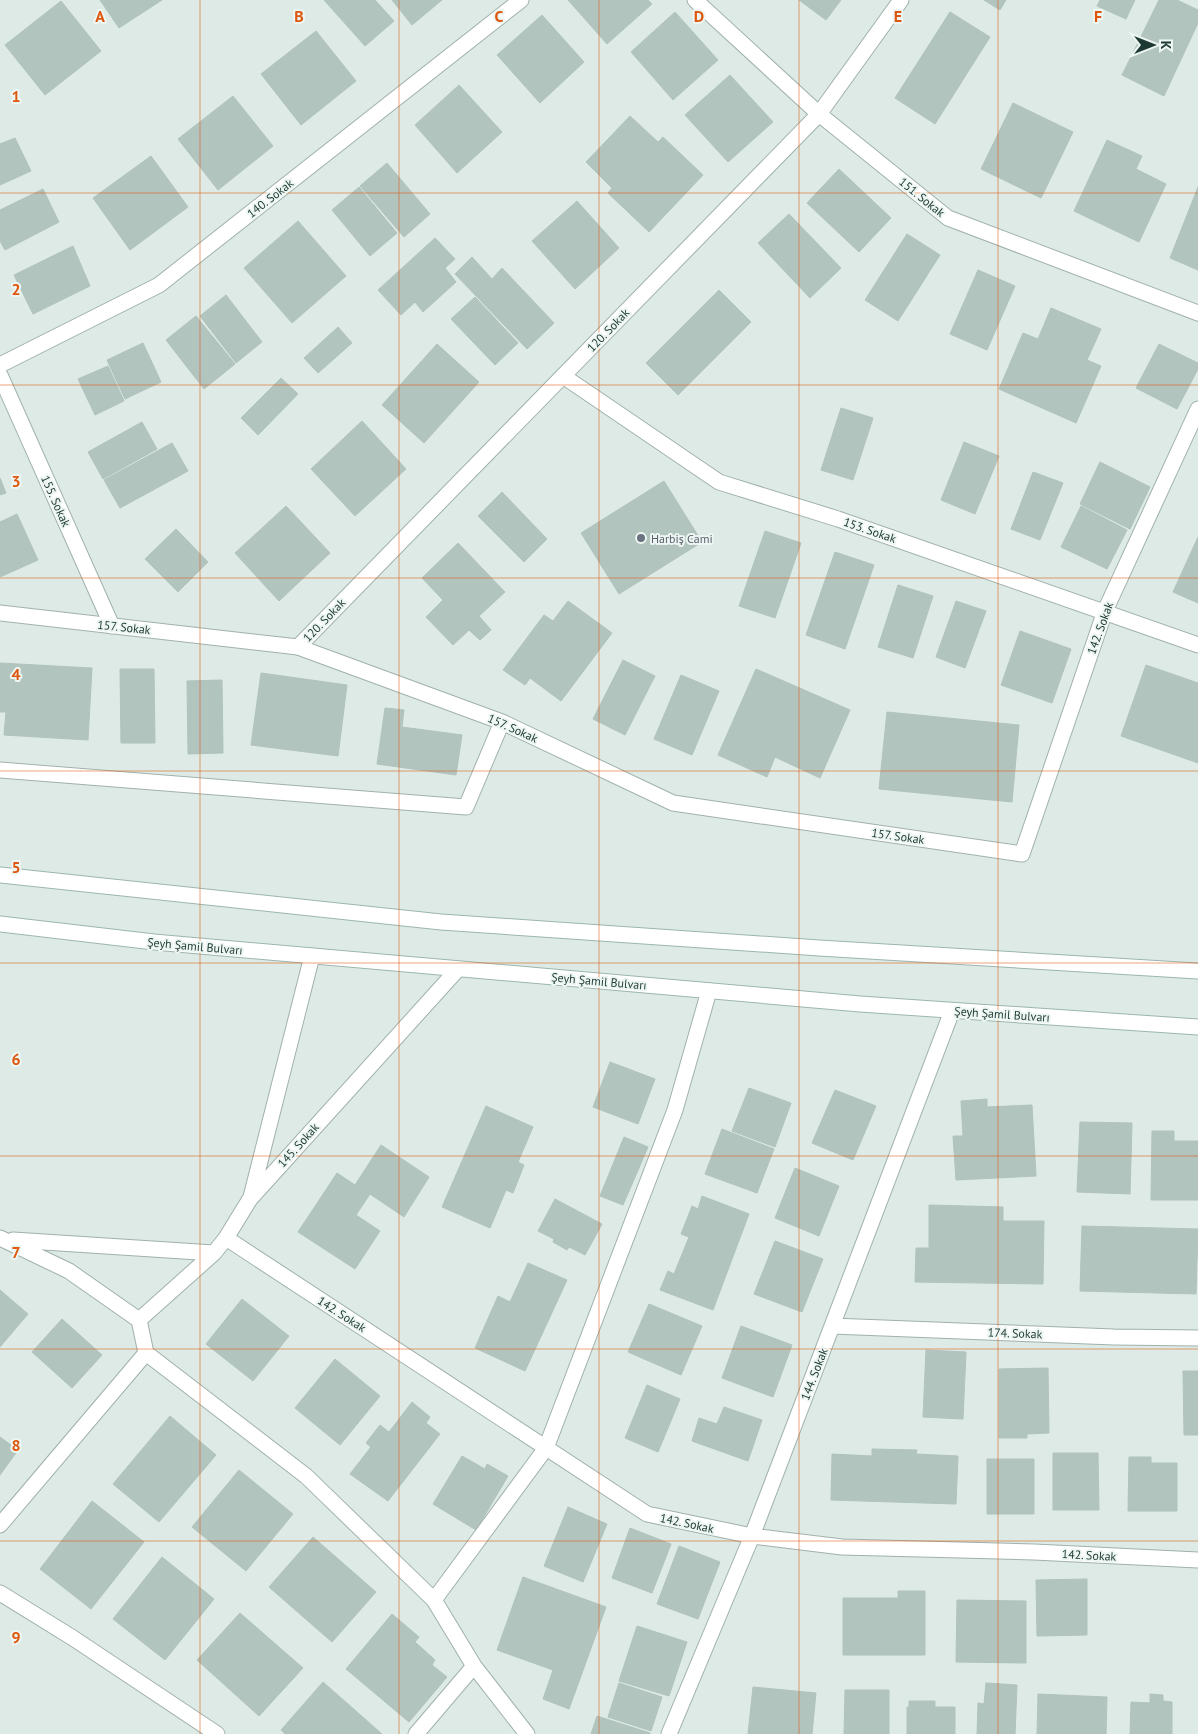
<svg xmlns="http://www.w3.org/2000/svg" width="1198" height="1734" viewBox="0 0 1198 1734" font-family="'PT Sans',sans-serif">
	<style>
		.building { fill: #b2c4be; stroke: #b0c3bc }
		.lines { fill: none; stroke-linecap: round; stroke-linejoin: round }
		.minor-casing { stroke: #a0b1ac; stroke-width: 17 }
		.tertiary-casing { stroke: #a0b1ac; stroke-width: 17 }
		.secondary-casing { stroke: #9cb6ae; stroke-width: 17 }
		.minor { stroke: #fff; stroke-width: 15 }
		.tertiary { stroke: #fff; stroke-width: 15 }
		.secondary { stroke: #fff; stroke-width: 15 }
		.grid { fill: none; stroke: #de570e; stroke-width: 1; stroke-opacity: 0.55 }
		.worship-dot { fill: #6b7280; stroke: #edf6f2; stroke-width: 2 }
		.labels { text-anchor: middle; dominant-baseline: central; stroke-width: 4; stroke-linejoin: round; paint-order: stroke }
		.street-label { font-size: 12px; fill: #1e3933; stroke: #edf6f2 }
		.worship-label { font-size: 12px; fill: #5b616d; stroke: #edf6f2; text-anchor: start }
		.grid-label { font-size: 16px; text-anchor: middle; font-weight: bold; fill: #de570e; stroke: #edf6f2; stroke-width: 4; stroke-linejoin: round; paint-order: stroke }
	</style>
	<rect width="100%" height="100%" fill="#ddeae5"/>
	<path class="building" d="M100,0H162L119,28Z
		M324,0H375L394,21L365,46Z
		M392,0H442L412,25Z
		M568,0H648L652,4L607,44Z
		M799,0H841L826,20Z
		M984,0H1006L1000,10Z
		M1100,0H1135L1126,19L1097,6Z
		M1159,0H1177L1198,10V23L1164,96L1122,75Z
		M61,1L101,51L45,95L5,45Z
		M675,12L718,60L673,100L631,52Z
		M950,12L990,37L935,124L895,98Z
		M542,15L584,62L540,103L497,55Z
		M316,31L356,81L301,125L261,74Z
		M730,75L773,122L728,162L685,115Z
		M459,85L502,132L457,173L415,125Z
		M233,96L273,146L218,190L178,139Z
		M1013,103L1073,132L1041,198L981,169Z
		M630,116L658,142L663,137L703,175L649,232L608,193L612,188L586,162Z
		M15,138L31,171L0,185V144Z
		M1107,140L1142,156L1136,169L1166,184L1139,242L1074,211Z
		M151,156L188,207L130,250L93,198Z
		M387,163L430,214L404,237L360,186Z
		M839,169L891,218L859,252L807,203Z
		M359,187L397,233L370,256L332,210Z
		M1198,187V270L1170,258Z
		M43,189L59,222L5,250L0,241V210Z
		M577,201L619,248L575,289L532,241Z
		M789,214L841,268L810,298L758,243Z
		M298,221L346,276L292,323L244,268Z
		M907,234L940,255L898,321L865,300Z
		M435,238L455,259L445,268L456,282L423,312L415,302L401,315L378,290Z
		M73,246L90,286L33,314L14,275Z
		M472,257L492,279L502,268L554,323L527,349L455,274Z
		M978,270L1015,286L987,350L950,334Z
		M719,290L751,322L678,395L646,363Z
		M226,295L262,342L236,363L200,316Z
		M475,297L518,343L495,365L451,319Z
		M1051,308L1101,329L1087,360L1101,366L1076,423L999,389L1023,333L1038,339Z
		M196,316L235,364L204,389L166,340Z
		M338,327L352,343L318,373L304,358Z
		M143,343L161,382L125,399L107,360Z
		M437,344L479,382L424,443L382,405Z
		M1159,344L1198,363V369L1177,409L1136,388Z
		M108,366L124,401L95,415L78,379Z
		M281,378L298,394L258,435L241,418Z
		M841,408L873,418L853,480L821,470Z
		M362,421L406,469L355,516L311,469Z
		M142,422L157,449L103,479L88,452Z
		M964,442L999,456L975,514L941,500Z
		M172,443L188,471L120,508L104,480Z
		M1100,462L1150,487L1130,529L1080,504Z
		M1033,472L1063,483L1040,540L1011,529Z
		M0,478L6,493L0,495Z
		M664,481L702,542L619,594L581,533Z
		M502,492L547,539L524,562L478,516Z
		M286,506L330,553L279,601L235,553Z
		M1081,506L1127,530L1107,569L1061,547Z
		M17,514L38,560L0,577V522Z
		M176,529L208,562L178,592L145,559Z
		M765,531L801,543L775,618L739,606Z
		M1198,537V603L1173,592Z
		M458,543L505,592L479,616L491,630L480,640L469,630L453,645L426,617L443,600L422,578Z
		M835,552L874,565L845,649L806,635Z
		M898,585L933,596L913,658L878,647Z
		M568,601L612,633L561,701L530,678L525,685L503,670L544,615L553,621Z
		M956,601L986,611L965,668L936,657Z
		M1020,631L1071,649L1052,703L1001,685Z
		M623,660L655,676L625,735L593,719Z
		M0,663L92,668L88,740L4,735L6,712H0Z
		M1146,665L1198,683V763L1121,736Z
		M120,669H154L155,743H121Z
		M756,669L850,710L820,778L775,757L767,777L718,755Z
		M261,673L347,685L338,756L251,745Z
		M681,675L719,691L692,755L654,739Z
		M222,680L223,753L188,754L187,681Z
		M385,708L404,710L402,727L462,735L456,775L377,764Z
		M887,712L1019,725L1012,802L879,789Z
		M610,1062L655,1079L638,1124L593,1107Z
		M749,1088L791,1103L775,1147L732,1131Z
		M835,1090L876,1106L853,1160L812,1143Z
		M987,1099V1107L1032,1105L1036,1176L956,1180L953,1136H963L961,1101Z
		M486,1106L533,1127L518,1162L524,1165L513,1193L506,1190L490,1228L442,1207Z
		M1080,1122L1132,1123L1130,1194L1077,1192Z
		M722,1129L774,1149L757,1193L705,1174Z
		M1152,1131H1174V1141H1198V1200H1151Z
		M624,1137L648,1147L623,1205L600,1196Z
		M381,1145L429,1177L404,1217L370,1194L356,1215L380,1231L355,1269L298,1232L337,1173L355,1185Z
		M795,1168L839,1186L819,1236L775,1218Z
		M702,1196L749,1214L713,1310L660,1290L668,1271L674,1274L689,1237L681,1234L692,1206L698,1209Z
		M555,1199L602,1224L585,1255L569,1247L567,1250L553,1242L554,1239L538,1231Z
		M929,1205L1003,1207V1221H1044L1043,1284L915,1282L916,1248H929Z
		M1082,1226L1198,1229L1196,1294L1080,1291Z
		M775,1241L823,1259L802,1312L754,1294Z
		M528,1263L567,1280L525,1371L475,1348L498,1296L510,1302Z
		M0,1290L28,1314L0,1347Z
		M242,1299L289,1336L253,1381L206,1344Z
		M649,1304L702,1326L681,1375L628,1352Z
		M62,1319L102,1355L72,1388L32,1352Z
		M741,1326L792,1345L773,1397L722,1378Z
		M926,1350L966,1352L963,1419L923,1417Z
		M335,1359L380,1396L340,1445L295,1408Z
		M1048,1368L1049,1433L1027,1434V1438H999V1369Z
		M1183,1371H1198V1435H1184Z
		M647,1385L680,1399L658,1452L625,1438Z
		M412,1402L430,1417L426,1423L440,1434L388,1501L350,1474L371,1447L366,1443L380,1425L389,1432Z
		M724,1407L762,1420L748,1461L692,1441L699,1418L717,1424Z
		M170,1416L216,1455L159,1522L113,1484Z
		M0,1437L18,1450L0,1475Z
		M872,1449L917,1450L916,1454L958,1456L956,1504L831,1500L832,1454L872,1456Z
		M1053,1453H1098L1099,1510H1053Z
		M462,1456L485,1469L487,1464L508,1476L476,1530L433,1504Z
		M1129,1457H1151V1463H1177V1511H1128Z
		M987,1459H1034V1514H987Z
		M239,1470L293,1514L246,1571L192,1527Z
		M92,1501L144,1542L91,1609L40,1569Z
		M568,1507L607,1524L583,1582L544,1566Z
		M630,1528L671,1544L652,1593L612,1578Z
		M313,1537L376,1592L332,1642L269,1587Z
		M679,1546L720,1562L698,1619L657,1604Z
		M162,1557L214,1599L165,1660L113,1619Z
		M523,1577L606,1607L569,1709L543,1699L553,1670L497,1650Z
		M1087,1579V1635L1037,1636L1036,1580Z
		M898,1591H925V1655H843V1598H898Z
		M957,1600L1026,1601V1663L956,1662Z
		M240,1613L303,1668L259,1716L197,1660Z
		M392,1614L419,1637L415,1642L435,1660L432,1665L447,1677L409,1722L346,1669Z
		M637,1626L687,1642L669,1696L619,1681Z
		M323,1682L382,1734H285L281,1730Z
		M619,1683L662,1697L651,1731L608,1717Z
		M986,1683L1017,1685L1015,1734H977L978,1703L984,1704Z
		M753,1687L816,1693L812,1734H748Z
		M845,1690H889V1734H844Z
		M1038,1694L1107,1697L1106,1734H1037Z
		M1150,1694L1163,1695V1701L1172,1702V1734H1130L1131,1702L1150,1703Z
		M909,1701H935V1707H955V1734H907V1707H909Z
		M597,1716L650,1733V1734H591Z"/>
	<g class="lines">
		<defs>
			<path id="minor" d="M0,365L159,285L521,0
				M0,375L112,626
				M563,376L719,482L838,519L1198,645
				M298,647L502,722L673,803L1022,854L1105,611L1198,409
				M0,770L466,807L502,722
				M251,1197L312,956
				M0,1238L69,1271L139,1320L146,1353L306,1476L434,1600L474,1666L527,1734
				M226,1238L647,1514L752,1536L842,1547L1034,1552L1198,1560
				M13,1240L214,1253
				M139,1320L214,1253L226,1238L250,1199L458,969
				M832,1326L1114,1337L1198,1338
				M0,1525L146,1353
				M0,1593L73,1638L217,1734
				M434,1600L546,1448L675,1110L709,991
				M416,1734L474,1666
				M669,1734L752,1536L952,1011"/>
			<path id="tertiary" d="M695,0L819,114L948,218L1198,313
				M0,613L298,647L819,114L901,0"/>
			<path id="secondary" d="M0,875L441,922L819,948L1198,971
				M0,924L154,942L860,1004L1198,1027"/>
		</defs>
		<use href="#minor" class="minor-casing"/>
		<use href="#tertiary" class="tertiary-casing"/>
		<use href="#secondary" class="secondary-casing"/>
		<use href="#minor" class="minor"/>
		<use href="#tertiary" class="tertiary"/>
		<use href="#secondary" class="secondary"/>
	</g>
	<path class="grid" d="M200,0V1734M399,0V1734M599,0V1734M799,0V1734M998,0V1734M0,193H1198M0,385H1198M0,578H1198M0,771H1198M0,963H1198M0,1156H1198M0,1349H1198M0,1541H1198"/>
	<circle class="worship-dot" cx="641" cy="538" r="5"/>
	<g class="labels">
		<g class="street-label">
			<text transform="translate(922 197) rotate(39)">151. Sokak</text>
			<text transform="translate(270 198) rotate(-38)">140. Sokak</text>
			<text transform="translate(608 330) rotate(-46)">120. Sokak</text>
			<text transform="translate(56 501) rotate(66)">155. Sokak</text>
			<text transform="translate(870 530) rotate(19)">153. Sokak</text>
			<text transform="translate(324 620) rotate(-46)">120. Sokak</text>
			<text transform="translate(124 627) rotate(6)">157. Sokak</text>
			<text transform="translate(1100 628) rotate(-70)">142. Sokak</text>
			<text transform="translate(513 728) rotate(24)">157. Sokak</text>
			<text transform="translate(898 836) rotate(8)">157. Sokak</text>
			<text transform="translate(195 946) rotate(5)">Şeyh Şamil Bulvarı</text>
			<text transform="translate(599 981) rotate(5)">Şeyh Şamil Bulvarı</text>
			<text transform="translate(1002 1014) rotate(4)">Şeyh Şamil Bulvarı</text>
			<text transform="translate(298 1145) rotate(-48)">145. Sokak</text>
			<text transform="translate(342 1314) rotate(33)">142. Sokak</text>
			<text transform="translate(1015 1333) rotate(2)">174. Sokak</text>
			<text transform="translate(814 1374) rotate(-69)">144. Sokak</text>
			<text transform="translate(687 1523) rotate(12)">142. Sokak</text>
			<text transform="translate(1089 1555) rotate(3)">142. Sokak</text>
		</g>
		<g class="worship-label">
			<text x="651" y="538">Harbiş Cami</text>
		</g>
	</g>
	<g class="grid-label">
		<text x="100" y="22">A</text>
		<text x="299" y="22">B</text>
		<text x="499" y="22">C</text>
		<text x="699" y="22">D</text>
		<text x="898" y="22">E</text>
		<text x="1098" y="22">F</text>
		<text x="16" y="102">1</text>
		<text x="16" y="295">2</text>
		<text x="16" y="487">3</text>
		<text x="16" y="680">4</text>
		<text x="16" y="873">5</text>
		<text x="16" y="1065">6</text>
		<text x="16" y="1258">7</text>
		<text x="16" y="1451">8</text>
		<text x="16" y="1643">9</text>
	</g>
	<g transform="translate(1153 45) rotate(90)" stroke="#edf6f2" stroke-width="4" paint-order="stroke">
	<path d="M0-4L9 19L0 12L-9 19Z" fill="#1e3933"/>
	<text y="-8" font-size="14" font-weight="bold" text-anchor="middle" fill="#1e3933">K</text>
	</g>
</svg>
